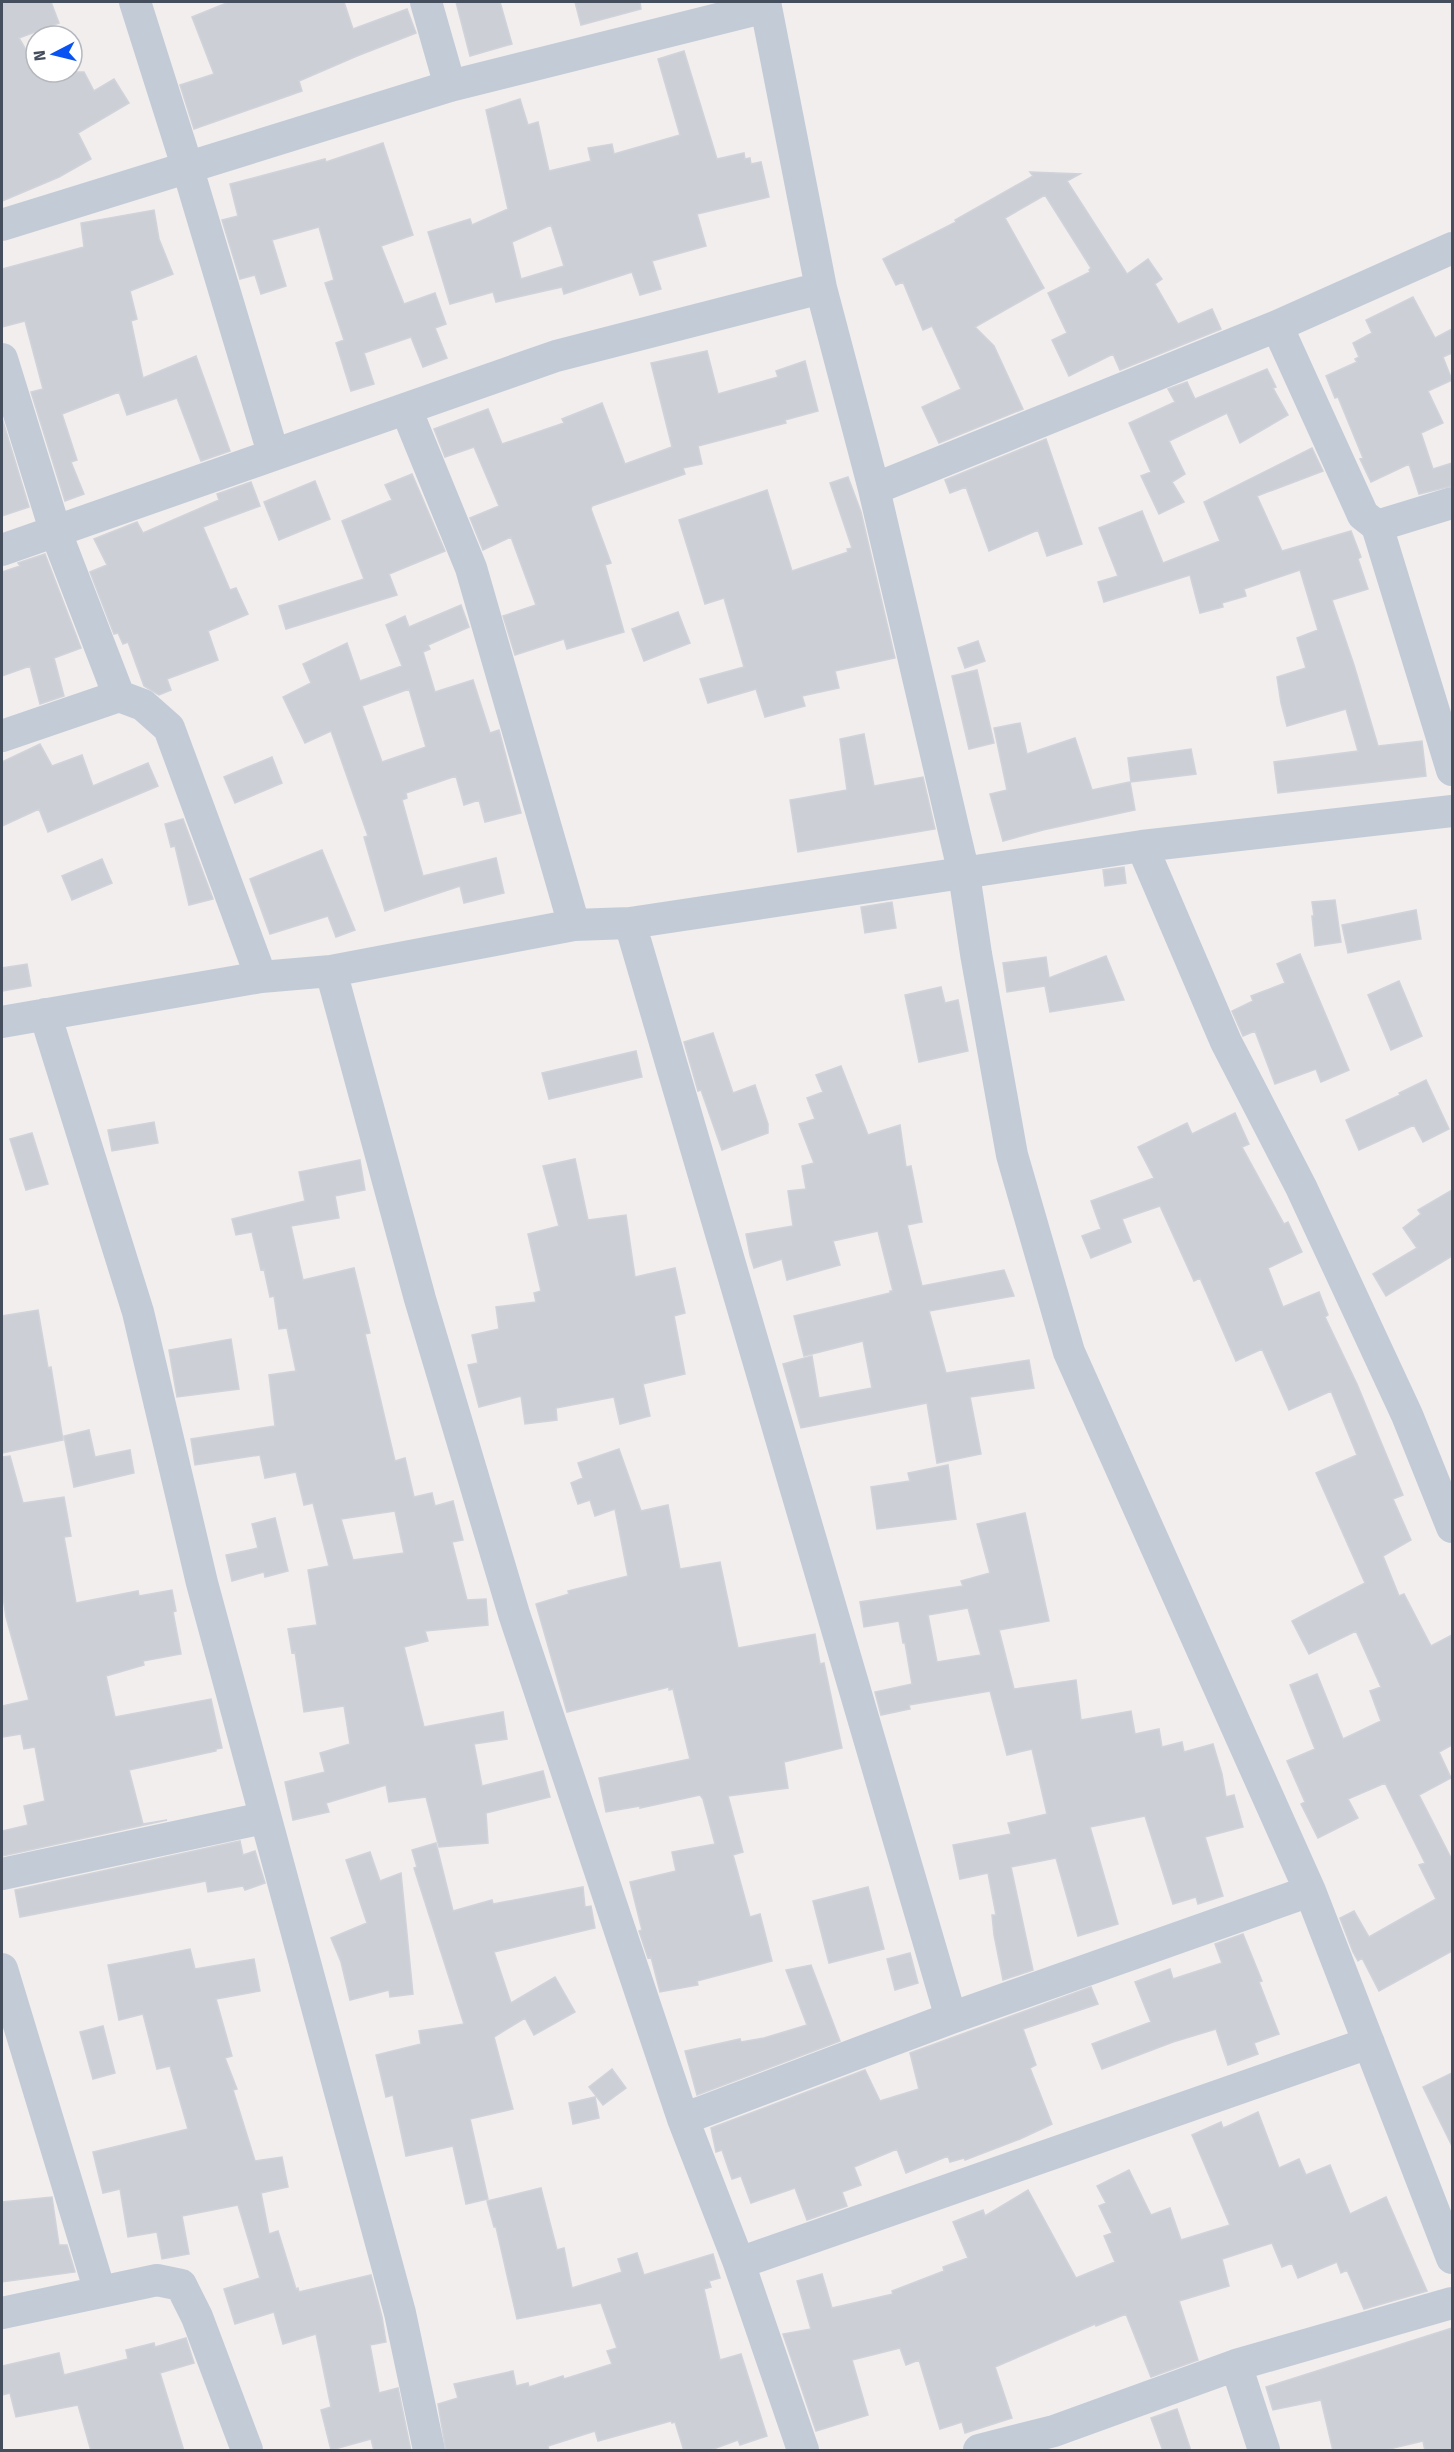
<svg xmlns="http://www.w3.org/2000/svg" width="1454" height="2452" viewBox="0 0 1454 2452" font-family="'Fira Sans',sans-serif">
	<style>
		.building { fill: #cccfd6; stroke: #d1d3da; stroke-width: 1.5; fill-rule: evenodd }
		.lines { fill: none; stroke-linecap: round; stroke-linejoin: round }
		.minor { stroke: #c3cbd7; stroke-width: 32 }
	</style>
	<rect width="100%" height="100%" fill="#f1eeed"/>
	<path class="building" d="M2,2H51L59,23L19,38L36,67V72H84L94,91L114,79L129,103L78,133L91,159L59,177L2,201Z
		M229,2H344L353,29L407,9L416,33L357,56L299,81L302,91L194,129L180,85L214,74L192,17Z
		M456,2H500L512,44L470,56Z
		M575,2H640L641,9L581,25Z
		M684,51L717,159L744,153L745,159L750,158L751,164L761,162L769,197L697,214L706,246L652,261L661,289L640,295L632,272L564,294L562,287L496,302L493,292L450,304L428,232L470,219L472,225L508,209L486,110L520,99L528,125L538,122L549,171L591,161L588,148L612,144L614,154L680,135L658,59ZM551,225L564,266L521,279L512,242Z
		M383,143L413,235L381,246L404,304L435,293L446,324L435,328L447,358L423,367L411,337L364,353L374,384L351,391L336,343L344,340L325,283L334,280L319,227L272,240L286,286L261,294L255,275L240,279L222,220L238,216L230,184L325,159L326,162Z
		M1030,172L1080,174L1067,181L1127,274L1148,259L1162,279L1155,284L1178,324L1212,309L1221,329L1120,370L1113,354L1069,376L1052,340L1067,333L1048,293L1090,272L1089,270L1091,268L1045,195L1005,218L1044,288L975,327L994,346L1023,409L939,443L922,407L961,389L932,326L923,330L903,282L896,285L883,259L956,222L955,220L1033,176Z
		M154,210L159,239L173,274L130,291L137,319L131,321L143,378L196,356L230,451L201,461L177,398L127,415L119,392L62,414L77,460L71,462L84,494L65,501L31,392L43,389L25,321L2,327V269L84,247L81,223Z
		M1413,297L1435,338L1452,329V353L1443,357L1452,380L1428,391L1443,423L1421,433L1433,469L1452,463V486L1419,494L1409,464L1371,482L1360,459L1363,458L1338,397L1335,398L1326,376L1357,362L1355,359L1359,357L1353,343L1372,333L1366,320Z
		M707,351L718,394L778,377L776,371L805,361L818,411L785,420L786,423L698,446L702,464L683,468L685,474L592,506L591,509L611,563L605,565L624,632L567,649L564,639L515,655L503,616L536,605L511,537L483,550L470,518L499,506L474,447L445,457L434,429L488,409L502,444L564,423L562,419L602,403L625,464L672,447L651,363Z
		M1267,369L1276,387L1273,388L1288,415L1240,443L1227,413L1169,441L1185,474L1172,482L1184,502L1159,514L1141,476L1151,472L1129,423L1175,402L1168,389L1187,382L1195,399Z
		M2,418L29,507L2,516Z
		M1046,439L1082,544L1047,556L1038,530L989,551L966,487L950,493L945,480Z
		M1312,448L1323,471L1257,496L1282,551L1351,531L1361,557L1358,559L1368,589L1332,600L1354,665L1378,746L1422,741L1426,776L1278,793L1274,762L1358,751L1346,709L1287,726L1281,703L1277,677L1306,668L1297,638L1318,630L1300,570L1244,589L1246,596L1222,603L1223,607L1200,613L1190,575L1104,602L1098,582L1118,576L1099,528L1142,511L1163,563L1220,541L1204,502Z
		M412,474L445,551L389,574L397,595L286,629L279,606L364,579L342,521L392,500L385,485Z
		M848,477L861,512L895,658L835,671L839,688L802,696L805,706L765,717L756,689L708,703L700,679L744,667L724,598L705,604L679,520L767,490L792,571L848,552L847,549L852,548L830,483Z
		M315,481L330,519L279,540L264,502Z
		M251,482L260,506L203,527L230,590L236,588L248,614L208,631L218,660L167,679L171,690L159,695L144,686L128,642L123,644L118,633L114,634L90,572L107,565L94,539L137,522L143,533L219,500L217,494Z
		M45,554L81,648L54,658L64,696L40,704L30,666L2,676V572L20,566L18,563Z
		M461,605L469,627L428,645L430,649L423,652L435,692L473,680L490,733L499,730L521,813L485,822L479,800L464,805L456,776L406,793L407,798L402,800L423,876L496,858L504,893L464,903L460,886L385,911L364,837L368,836L331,731L305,743L283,697L311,683L303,664L347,643L360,681L402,666L386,625L405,616L409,627ZM409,689L426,747L382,762L362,706Z
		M678,612L690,643L644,661L632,629Z
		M978,641L985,661L965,668L958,648Z
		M977,670L994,743L969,749L952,676Z
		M1020,723L1027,754L1075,738L1092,790L1130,782L1135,810L1043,830L1003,841L990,794L1007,790L994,728Z
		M864,734L874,786L923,777L935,829L798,852L790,800L847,790L840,739Z
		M40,744L52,766L82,755L93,786L148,763L158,786L48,832L39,809L2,826V762Z
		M1191,749L1196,774L1131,782L1128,758Z
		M272,757L282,783L235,803L224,777Z
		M183,819L213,899L189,905L175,846L171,847L165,824Z
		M322,850L355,930L336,937L328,916L270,934L250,879Z
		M102,859L112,883L72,900L62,876Z
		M1124,867L1126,883L1105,886L1103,870Z
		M1335,900L1341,942L1315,946L1312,916H1314L1312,902Z
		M892,902L896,928L865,933L861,907Z
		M1416,910L1421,939L1348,953L1342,925Z
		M1300,954L1349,1070L1321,1082L1316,1069L1275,1084L1255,1031L1243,1036L1232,1011L1253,1001L1251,996L1285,983L1277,964Z
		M1106,956L1124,1000L1050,1012L1045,986L1007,992L1003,963L1046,957L1049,978Z
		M27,964L31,986L2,991V968Z
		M1399,981L1422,1036L1391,1050L1368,995Z
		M941,987L945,1003L958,1000L968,1051L919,1062L905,995Z
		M713,1033L733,1093L755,1085L768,1124V1133L722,1150L701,1090L698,1091L684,1042Z
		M636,1051L642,1077L549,1099L542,1073Z
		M841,1066L868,1135L900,1125L906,1167L911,1166L922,1222L907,1225L922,1286L1004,1270L1014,1296L929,1311L946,1373L1029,1360L1034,1388L970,1397L981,1454L937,1463L927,1403L801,1428L783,1364L812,1356L819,1398L872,1388L863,1341L804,1356L794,1316L890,1293V1291H893L878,1231L833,1241L840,1265L787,1280L782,1259L754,1268L750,1255L746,1234L793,1226L788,1191L806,1189L802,1166L814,1163L799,1124L815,1119L807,1098L823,1092L816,1075Z
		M1426,1080L1449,1129L1423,1142L1414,1125L1359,1150L1346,1120L1400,1095L1399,1093Z
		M1235,1113L1249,1144L1242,1147L1284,1224L1288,1222L1302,1252L1268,1268L1283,1307L1319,1292L1328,1315L1325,1317L1357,1384L1403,1495L1393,1499L1411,1540L1383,1556L1399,1596L1404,1594L1431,1646L1452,1635V1745L1439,1752L1451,1778L1419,1795L1452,1860V1951L1379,1991L1362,1958L1358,1961L1353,1952L1340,1918L1354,1911L1369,1937L1436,1899L1419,1865L1425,1863L1385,1783L1348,1799L1358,1818L1318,1838L1301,1804L1305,1802L1287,1761L1315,1749L1290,1685L1317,1674L1343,1739L1381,1721L1370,1691L1381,1687L1356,1631L1309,1654L1292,1621L1365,1583L1316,1473L1357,1455L1331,1391L1289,1410L1262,1349L1236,1361L1200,1278L1194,1281L1160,1206L1122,1219L1131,1242L1091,1258L1082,1236L1101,1229L1091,1201L1154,1178L1138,1147L1187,1123L1192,1134Z
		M154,1122L158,1143L112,1151L108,1130Z
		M32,1133L48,1184L26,1190L10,1139Z
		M575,1159L588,1220L626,1215L635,1277L675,1268L685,1313L674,1316L685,1374L643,1384L650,1416L620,1424L614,1397L556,1408L557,1420L525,1424L521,1396L479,1407L468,1365L478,1363L472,1335L499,1329L496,1307L536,1302L534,1293L541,1291L528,1234L559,1226L543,1166Z
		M360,1160L365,1190L335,1196L339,1218L291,1226L303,1280L354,1268L370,1333L365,1334L395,1461L405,1458L414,1497L432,1493L435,1506L453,1501L463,1540L452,1542L467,1600L486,1599L488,1625L425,1631L428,1641L404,1647L424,1727L503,1712L507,1739L474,1744L482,1786L543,1771L550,1797L486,1813L488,1843L439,1847L426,1797L389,1802L386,1785L326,1803L329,1812L293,1820L285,1782L325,1772L320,1753L350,1744L344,1706L304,1712L295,1652L292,1653L288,1629L317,1625L308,1570L329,1566L313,1503L304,1505L296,1472L265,1478L260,1455L195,1465L191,1439L275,1426L269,1375L296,1371L287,1328L279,1329L274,1296L270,1297L264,1269L261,1270L252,1232L236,1235L232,1219L305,1201L299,1172ZM395,1511L404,1553L353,1560L341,1519Z
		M1452,1190V1256L1386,1296L1373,1274L1417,1248L1403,1228L1421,1214L1418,1210Z
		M38,1310L48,1368L51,1367L63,1440L2,1453V1316Z
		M231,1339L239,1389L177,1397L169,1350Z
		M89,1430L95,1457L130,1450L134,1473L74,1487L64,1436Z
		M619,1449L641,1511L668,1505L680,1569L720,1562L738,1648L815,1634L820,1664L824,1663L842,1748L784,1762L788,1788L728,1796L743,1852L733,1855L750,1917L760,1914L772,1961L697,1981L698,1985L660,1992L651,1957L648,1958L639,1931L642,1930L630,1882L676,1871L672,1852L715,1844L703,1799L700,1795L640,1808V1806L606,1812L599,1778L690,1759L673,1689L669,1690V1687L567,1712L536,1604L569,1594L568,1591L628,1576L615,1509L595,1516L590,1500L578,1504L571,1483L583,1478L578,1463Z
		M10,1456L23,1503L64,1497L71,1536L64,1537L76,1603L138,1591L139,1596L172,1590L176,1611L173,1612L181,1654L143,1661L144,1665L106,1676L115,1717L211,1699L222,1748L216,1749V1751L129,1770L143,1824L167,1820L2,1856V1831L28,1825L24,1806L45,1801L35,1747L24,1749L21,1734L2,1737V1706L29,1700L6,1617L2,1590V1457Z
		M948,1465L956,1519L877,1529L871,1487L910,1481L908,1473Z
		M1025,1513L1049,1621L999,1630L1014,1689L1076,1680L1081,1720L1131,1711L1135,1734L1159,1729L1162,1747L1182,1742L1184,1752L1213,1744L1222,1774L1226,1797L1234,1795L1243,1827L1205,1837L1223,1896L1198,1904L1196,1897L1173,1904L1145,1816L1090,1827L1118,1924L1078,1936L1056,1858L1011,1867L1033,1970L1003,1980L994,1935L992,1915H996L988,1873L960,1879L953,1845L1011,1834L1008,1823L1047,1814L1032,1749L1007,1755L990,1691L909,1705L910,1709L881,1715L875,1692L912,1684L905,1643H903L899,1621L864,1627L860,1602L963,1586L961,1581L990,1573L977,1524ZM968,1608L981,1655L937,1662L928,1615Z
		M275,1518L288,1571L265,1577L264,1572L232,1581L226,1555L258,1548L252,1524Z
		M240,1841L243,1855L255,1851L265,1883L245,1890L243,1886L208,1892L206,1881L20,1917L15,1890Z
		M436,1843L453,1911L492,1900L493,1904L583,1887L585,1907L591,1906L595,1928L494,1952L511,2003L555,1977L575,2012L534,2035L525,2018L494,2037L513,2109L470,2119L488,2199L466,2204L453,2146L406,2156L393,2095L386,2097L376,2055L421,2044L419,2031L464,2024L414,1868L417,1867L412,1850Z
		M370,1852L380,1881L401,1873L413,1994L390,1997L389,1990L350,2000L341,1962L331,1938L367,1923L346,1860Z
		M868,1887L884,1949L829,1963L813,1901Z
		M1243,1934L1262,1981L1259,1982L1279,2034L1254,2043L1258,2054L1228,2065L1216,2029L1173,2042L1102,2069L1092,2044L1151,2022L1135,1982L1170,1969L1173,1979L1222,1963L1215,1944Z
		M190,1949L195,1969L254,1959L260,1991L216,1999L232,2056L225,2058L237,2089L233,2090L255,2161L282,2157L288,2187L261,2193L269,2234L278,2231L296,2289L298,2288L299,2292L371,2275L382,2317L386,2342L370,2345L379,2393L398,2388L411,2451H374L371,2439L331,2450L321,2410L331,2407L316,2334L283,2344L274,2312L235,2324L224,2289L260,2278L238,2205L182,2216L189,2254L162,2259L157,2232L128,2237L120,2189L103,2193L93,2152L188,2129L170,2066L157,2069L143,2014L119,2020L108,1965Z
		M910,1953L918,1983L895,1990L887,1959Z
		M811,1965L840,2041L697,2095L685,2051L740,2039L741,2042L764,2038L807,2025L786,1970Z
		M1091,1987L1098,2004L1023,2029L1036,2065L1030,2068L1052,2124L1020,2139L965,2160L964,2158L950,2162L948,2156L906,2173L897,2149L854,2167L861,2185L842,2192L847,2206L807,2220L795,2188L751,2203L741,2176L732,2179L722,2150L716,2152L711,2128L865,2070L880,2101L919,2089L910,2053Z
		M103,2026L115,2073L93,2079L80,2032Z
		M612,2069L626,2088L603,2105L589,2087Z
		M1452,2073V2146L1423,2087Z
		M595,2097L599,2118L573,2124L569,2103Z
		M1258,2112L1279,2168L1299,2159L1306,2175L1330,2165L1350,2214L1386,2197L1427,2291L1364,2309L1347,2270L1341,2273L1337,2262L1298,2278L1292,2263L1282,2267L1272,2243L1222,2259L1229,2286L1179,2301L1198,2360L1151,2377L1126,2314L1096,2326L1095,2324L995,2367L1012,2418L965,2433L962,2422L940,2429L919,2360L906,2365L900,2348L852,2360L868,2415L816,2431L783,2334L811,2329L797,2281L822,2274L832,2308L893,2294L892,2291L944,2271L943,2267L968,2258L953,2222L983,2210L985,2216L1028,2190L1076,2278L1115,2262L1104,2236L1112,2233L1099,2206L1106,2203L1097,2186L1129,2170L1151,2215L1170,2208L1181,2240L1230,2225L1192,2135L1221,2122L1223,2128L1228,2126Z
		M541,2188L557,2250L564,2248L572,2288L622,2272L618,2259L637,2253L644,2275L713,2254L720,2278L709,2281L711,2287L704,2289L720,2360L741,2354L767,2436L740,2445L738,2440L708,2451H684L675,2422L672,2423L671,2421L598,2441L595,2431L548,2446L549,2451H446L438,2404L458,2398L454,2384L513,2371L516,2386L528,2383L529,2387L563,2376L564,2379L612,2364L607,2351L617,2348L601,2303L517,2319L496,2227H494L487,2201Z
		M52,2197L59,2245H67L75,2272L2,2282V2202Z
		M1452,2328V2451H1425L1423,2441L1381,2451H1333L1321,2400L1273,2410L1266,2387Z
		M186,2338L194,2363L160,2373L184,2451H91L78,2405L16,2417L10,2393L2,2395V2366L59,2353L64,2375L128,2359L126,2350L154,2343L155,2347Z
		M1177,2409L1191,2451H1163L1151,2418Z"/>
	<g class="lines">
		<path class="minor" d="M135,2L187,166L273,453
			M426,2L450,86
			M765,2L821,288L874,489L964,874L976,954L1012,1155L1069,1352L1310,1891L1452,2258
			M2,225L450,86L766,7
			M1277,326L1363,515L1377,526L1452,770
			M2,359L55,530L119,696L143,705L169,728L261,977
			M406,409L471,568L574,925
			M874,489L1277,326L1452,248
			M1377,526L1452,503
			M2,550L556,356L821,288
			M2,736L119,696
			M1142,846L1226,1042L1301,1187L1407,1415L1452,1527
			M630,923L951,2018
			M331,971L420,1299L514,1614L683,2119L739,2263L803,2450
			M45,1014L138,1312L202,1583L400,2313L429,2450
			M2,1022L261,977L331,971L574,925L630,923L1142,846L1452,811
			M2,1874L264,1818
			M2,1969L100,2292
			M683,2119L951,2018L1310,1891
			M739,2263L1369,2043
			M2,2313L157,2280L181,2285L197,2317L247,2450
			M1236,2365L1264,2450
			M979,2450L1054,2431L1236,2365L1452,2303"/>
	</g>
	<rect width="1454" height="2452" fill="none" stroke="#444e5d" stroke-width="6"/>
	<g transform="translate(54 54) rotate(263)"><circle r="28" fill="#ffffff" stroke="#b4b8be" stroke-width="1.5"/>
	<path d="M0-4.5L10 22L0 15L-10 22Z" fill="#0853f1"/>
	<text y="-9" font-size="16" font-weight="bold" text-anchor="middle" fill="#444e5d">N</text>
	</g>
</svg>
